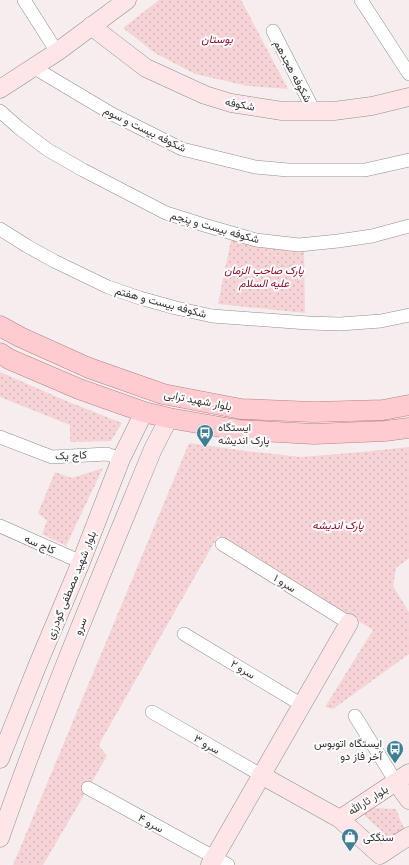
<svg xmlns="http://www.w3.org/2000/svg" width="409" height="865" viewBox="0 0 409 865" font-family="Lora,Vazirmatn,serif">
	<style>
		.grass { fill: url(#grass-dots) }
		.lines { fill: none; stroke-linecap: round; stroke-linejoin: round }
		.street-casing { stroke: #938c8c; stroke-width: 14 }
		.secondary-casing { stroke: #938c8c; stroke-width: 19 }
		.primary-casing { stroke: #b78085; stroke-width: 21 }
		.street { stroke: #fff; stroke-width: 13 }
		.secondary { stroke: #fee5e8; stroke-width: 18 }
		.primary { stroke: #fdcbd0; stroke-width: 20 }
		.labels { text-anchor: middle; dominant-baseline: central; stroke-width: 4; stroke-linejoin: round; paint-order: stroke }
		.park-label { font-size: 11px; font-style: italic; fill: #8b0d31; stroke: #fefdfd }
		.street-label { font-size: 11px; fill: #373434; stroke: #fefdfd }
		.poi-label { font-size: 11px; fill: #373434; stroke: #fefdfd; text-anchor: start }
	</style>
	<defs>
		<pattern id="grass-dots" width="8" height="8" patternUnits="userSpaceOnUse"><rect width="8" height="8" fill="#f6d4d6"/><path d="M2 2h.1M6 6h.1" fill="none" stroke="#d4b7b8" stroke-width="1.8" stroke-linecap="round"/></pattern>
	</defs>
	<rect width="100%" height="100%" fill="#f6eeee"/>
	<path class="grass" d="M159,0H241L288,89L248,86L195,74L155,53L123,28Z
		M232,235L304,247L305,313L218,304Z
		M0,372L64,400L122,423L111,441L70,442V425L0,397Z
		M189,443L246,451L301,457L362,452L409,447V558L396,568L393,586L409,612V654L333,709L325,707L373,630L218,536L102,739L99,746L107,756L43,865H13Z
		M103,468L66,546L42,534L47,521L38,513L55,472L72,478Z
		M372,808L396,809L404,829L388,840L379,829L365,816L364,813Z"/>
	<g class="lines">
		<defs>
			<path id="street" d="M24,0L57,52
				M361,0L409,74
				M273,31L314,111
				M33,67L112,114L182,149L255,167L288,170H365L409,160
				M0,111L19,128L48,150L83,170L166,213L204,225L256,240L299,245L338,241L372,236L409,226
				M0,229L27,246L54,261L108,287L140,298L176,308L212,316L308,323L340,324L381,321L409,315
				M0,437L52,457L107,454L121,459
				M0,526L81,562
				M222,544L349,623
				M184,634L302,705
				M152,712L261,775
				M355,716L396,782
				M88,788L228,865"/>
			<path id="secondary" d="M91,26L146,68L205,95L231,103L282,111H334L372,106L409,97
				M0,89L57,52L127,0
				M0,759L38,664L81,562L121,459L144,412
				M261,775L340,819L380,855L409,836
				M396,782L409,800
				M340,819L409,773
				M0,838C46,706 100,578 153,449L169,418
				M210,865L349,623"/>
			<path id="primary" d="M0,326L20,337L89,368L163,394L241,409L314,412L383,410L409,405
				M0,353L9,359L79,389L144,412L169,418L220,427L239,430L314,434L385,431L409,428"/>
		</defs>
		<use href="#street" class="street-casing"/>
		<use href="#secondary" class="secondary-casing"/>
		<use href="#primary" class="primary-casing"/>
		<use href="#street" class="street"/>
		<use href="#secondary" class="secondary"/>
		<use href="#primary" class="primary"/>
	</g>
	<defs>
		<symbol id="bus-pin" viewBox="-11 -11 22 30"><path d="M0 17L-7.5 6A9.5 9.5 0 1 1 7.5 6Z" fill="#407e94" stroke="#fefdfd"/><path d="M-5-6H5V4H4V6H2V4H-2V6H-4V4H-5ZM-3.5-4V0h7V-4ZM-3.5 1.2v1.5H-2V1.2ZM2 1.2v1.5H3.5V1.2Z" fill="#fff"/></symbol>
		<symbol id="shop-pin" viewBox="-11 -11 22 30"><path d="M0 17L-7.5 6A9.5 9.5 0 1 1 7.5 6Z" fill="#407e94" stroke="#fefdfd"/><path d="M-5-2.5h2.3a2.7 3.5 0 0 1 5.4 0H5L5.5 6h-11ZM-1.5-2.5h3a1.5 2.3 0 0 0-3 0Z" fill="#fff"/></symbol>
	</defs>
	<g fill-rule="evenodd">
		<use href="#bus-pin" x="195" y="423" width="20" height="27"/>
		<use href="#bus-pin" x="385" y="739" width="20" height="27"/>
		<use href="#shop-pin" x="340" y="827" width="20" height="27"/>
	</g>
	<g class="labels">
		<g class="park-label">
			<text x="217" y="39">بوستان</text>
			<text x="264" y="270">پارک صاحب الزمان<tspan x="264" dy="13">علیه السلام</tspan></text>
			<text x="338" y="525">پارک اندیشه</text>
		</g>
		<g class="street-label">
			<text transform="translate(293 71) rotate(62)">شکوفه هجدهم</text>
			<text transform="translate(240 104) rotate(11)">شکوفه</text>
			<text transform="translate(145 129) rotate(26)">شکوفه بیست و سوم</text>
			<text transform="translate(215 227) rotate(16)">شکوفه بیست و پنجم</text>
			<text transform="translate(161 302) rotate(15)">شکوفه بیست و هفتم</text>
			<text transform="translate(198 400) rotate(11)">بلوار شهید ترابی</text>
			<text transform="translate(71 455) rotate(-2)">کاج یک</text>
			<text transform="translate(40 544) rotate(24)">کاج سه</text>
			<text transform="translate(285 583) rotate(32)">سرو ۱</text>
			<text transform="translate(71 585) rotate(-68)">بلوار شهید مصطفی گودرزی</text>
			<text transform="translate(80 626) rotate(-68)">سرو</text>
			<text transform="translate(243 669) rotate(31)">سرو ۲</text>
			<text transform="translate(207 744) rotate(30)">سرو ۳</text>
			<text transform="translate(368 800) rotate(-33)">بلوار ثارالله</text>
			<text transform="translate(151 823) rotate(29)">سرو ۴</text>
		</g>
		<g class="poi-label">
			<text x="218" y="427">ایستگاه<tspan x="218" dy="13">پارک اندیشه</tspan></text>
			<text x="382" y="743" text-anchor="end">ایستگاه اتوبوس<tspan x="382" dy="13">آخر فاز دو</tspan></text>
			<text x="363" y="837">سنگکی</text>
		</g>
	</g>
</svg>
